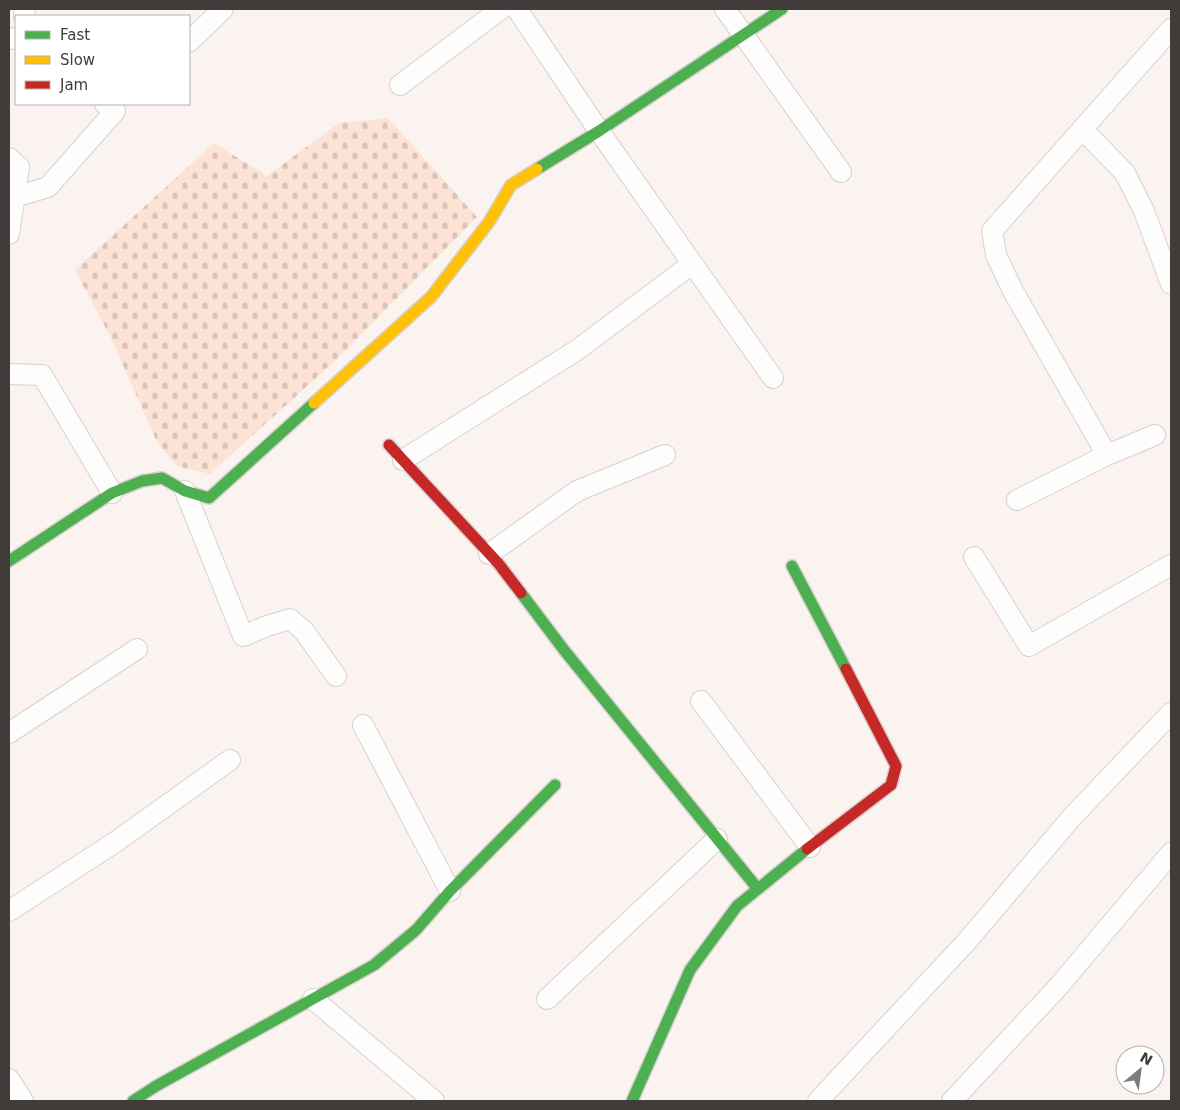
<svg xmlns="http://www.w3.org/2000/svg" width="1180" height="1110" viewBox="0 0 1180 1110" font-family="'DejaVu Sans',sans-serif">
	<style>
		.cemetery { fill: url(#cemetery-stones) }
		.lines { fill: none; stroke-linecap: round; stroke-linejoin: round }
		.street-casing { stroke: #d7d1ce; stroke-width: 22 }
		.fast-casing { stroke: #d7d1ce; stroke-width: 14 }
		.slow-casing { stroke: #d7d1ce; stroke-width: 14 }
		.jam-casing { stroke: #d7d1ce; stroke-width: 14 }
		.street { stroke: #fefdfd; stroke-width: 20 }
		.fast { stroke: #4caf50; stroke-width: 11 }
		.slow { stroke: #ffc107; stroke-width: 11 }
		.jam { stroke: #c62828; stroke-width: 11 }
	</style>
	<defs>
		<pattern id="cemetery-stones" width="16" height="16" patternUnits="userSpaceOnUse" patternTransform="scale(1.25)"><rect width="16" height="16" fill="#fce3d5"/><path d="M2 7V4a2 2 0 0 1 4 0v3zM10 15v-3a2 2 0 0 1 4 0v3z" fill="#d9c4b8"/></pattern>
	</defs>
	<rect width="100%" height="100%" fill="#faf3ef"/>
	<path class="cemetery" d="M388,118L477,217L338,358L210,474L177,466L157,442L112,340L75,270L214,143L267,176L339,123Z"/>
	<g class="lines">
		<defs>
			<path id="street" d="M517,9L599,131L773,378
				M725,9L841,172
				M24,16L25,9
				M9,39L16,38
				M189,42L223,9
				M400,85L501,9
				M1082,129L1125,173L1144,211L1171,284
				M9,158L19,167L9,234
				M15,197L48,187L115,111L105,104
				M9,374L42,375L112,493
				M1107,455L1013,291L996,255L992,231L1171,29
				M403,460L577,350L692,264
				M185,491L243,636L267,626L290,619L304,631L336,676
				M1017,500L1107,455L1155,435
				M489,554L577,491L665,455
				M974,557L1029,646L1171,565
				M701,701L810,847
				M363,725L450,891
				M9,733L137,649
				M9,911L114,843L230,760
				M313,999L434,1101
				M547,999L717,839
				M9,1079L23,1101
				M818,1101L968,940L1072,817L1171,713
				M952,1101L1058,987L1171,853"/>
			<path id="fast" d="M537,169L599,131L782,9
				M9,561L112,493L142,481L162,478L185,491L209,498L314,403
				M792,566L846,669
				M521,593L564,650L758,889
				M133,1101L156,1086L374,965L416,930L450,891L555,785
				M632,1101L690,970L737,906L807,849"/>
			<path id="slow" d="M314,403L431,297L489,222L511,185L537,169"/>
			<path id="jam" d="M389,445L498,563L521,593
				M807,849L891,785L896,766L846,669"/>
		</defs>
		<use href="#street" class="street-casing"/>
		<use href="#fast" class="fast-casing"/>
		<use href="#slow" class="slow-casing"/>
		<use href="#jam" class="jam-casing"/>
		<use href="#street" class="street"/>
		<use href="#fast" class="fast"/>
		<use href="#slow" class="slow"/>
		<use href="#jam" class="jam"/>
	</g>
	<rect width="1180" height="1110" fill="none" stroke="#413c39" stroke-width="20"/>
	<rect x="15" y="15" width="175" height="90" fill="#ffffff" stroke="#b3b1b0"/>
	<rect x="25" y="31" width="25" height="8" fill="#4caf50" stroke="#b3b1b0"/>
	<text x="60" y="40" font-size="15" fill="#413c39">Fast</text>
	<rect x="25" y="56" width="25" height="8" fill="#ffc107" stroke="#b3b1b0"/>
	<text x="60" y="65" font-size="15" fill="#413c39">Slow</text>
	<rect x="25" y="81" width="25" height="8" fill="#c62828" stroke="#b3b1b0"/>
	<text x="60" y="90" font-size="15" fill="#413c39">Jam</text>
	<g transform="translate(1140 1070) rotate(29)"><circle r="24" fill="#ffffff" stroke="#b3b1b0"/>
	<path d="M0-4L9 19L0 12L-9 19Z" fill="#827c79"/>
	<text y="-8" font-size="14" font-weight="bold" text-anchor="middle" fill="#413c39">N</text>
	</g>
</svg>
